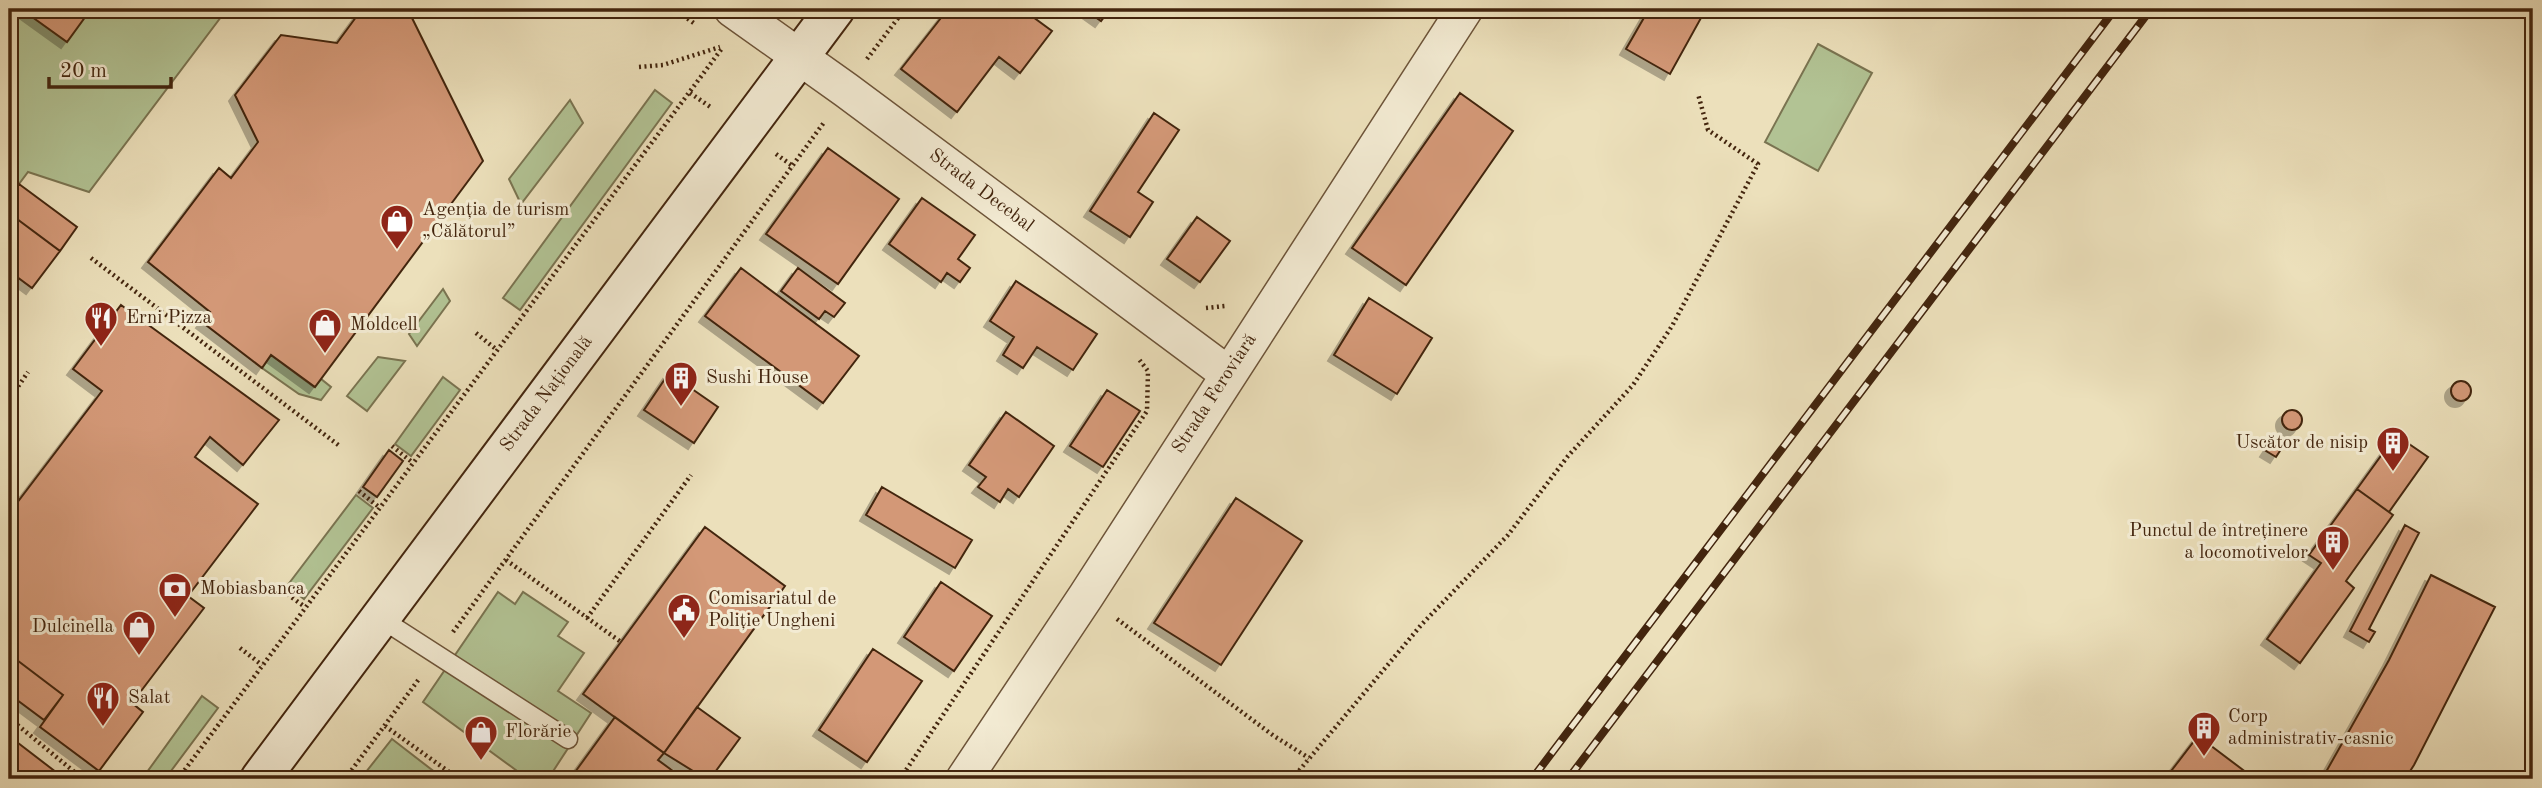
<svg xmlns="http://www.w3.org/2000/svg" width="2542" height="788" viewBox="0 0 2542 788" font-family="'Old Standard TT',serif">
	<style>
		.green { fill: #b2c394; stroke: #7a7451; stroke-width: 2 }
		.building { fill: #d39877; stroke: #43250e; stroke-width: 2; filter: url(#shadow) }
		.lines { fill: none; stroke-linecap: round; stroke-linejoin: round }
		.lane-casing { stroke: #6d5439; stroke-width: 21 }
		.street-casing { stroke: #6d5439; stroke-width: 38 }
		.secondary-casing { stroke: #43250e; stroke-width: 42 }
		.path { stroke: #43250e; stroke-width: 4.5; stroke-dasharray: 2 3.5; stroke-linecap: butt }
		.lane { stroke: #f3ebd3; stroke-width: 18 }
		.street { stroke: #f3ebd3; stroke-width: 35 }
		.secondary { stroke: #f3ebd3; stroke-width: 38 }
		.rail-casing { stroke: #43250e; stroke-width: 8 }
		.rail { stroke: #f3ebd3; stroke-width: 5; stroke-dasharray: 16; stroke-linecap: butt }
		.labels { text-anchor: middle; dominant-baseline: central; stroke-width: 6; stroke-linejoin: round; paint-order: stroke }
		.street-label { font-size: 19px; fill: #43250e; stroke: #f3ebd3 }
		.poi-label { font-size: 19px; fill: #43250e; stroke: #f3ebd3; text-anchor: start }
	</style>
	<defs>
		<filter id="shadow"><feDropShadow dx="-6" dy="6" stdDeviation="0" flood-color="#0004"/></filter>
	</defs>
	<rect width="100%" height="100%" fill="#ece0bb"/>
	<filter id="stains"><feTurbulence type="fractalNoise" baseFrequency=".00286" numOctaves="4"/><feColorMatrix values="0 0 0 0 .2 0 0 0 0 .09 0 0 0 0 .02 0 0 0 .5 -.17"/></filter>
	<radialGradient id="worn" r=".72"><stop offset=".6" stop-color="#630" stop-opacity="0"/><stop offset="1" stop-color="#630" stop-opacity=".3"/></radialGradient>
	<path class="green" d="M9,9H227L89,192L28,172L10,196Z
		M1818,44L1872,73L1818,171L1765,142Z
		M655,90L672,103L520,310L503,298Z
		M570,100L583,123L521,204L509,179Z
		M443,289L450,301L417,346L409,334Z
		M271,355L314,387L321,379L331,387L321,400L299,394L262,368Z
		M378,357L405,361L367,411L347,396Z
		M443,377L460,390L411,456L395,444Z
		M356,495L373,508L304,599L287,586Z
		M498,592L515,604L523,592L568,622L558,636L584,653L558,691L591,713L548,779H528L423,702Z
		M202,696L218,708L165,779H142Z
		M392,739L436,773L431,779L362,777Z"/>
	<path class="building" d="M21,9H91L67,42Z
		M362,9L412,18L483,161L315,387L271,355L262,368L202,322L210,312L148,262L219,168L231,178L258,142L235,95L281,35L337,43Z
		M948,9H1022L1052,31L1020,73L999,57L957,112L901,69Z
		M1084,9H1110L1101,21Z
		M1649,9H1685L1701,18L1670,74L1626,49Z
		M1460,93L1513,131L1406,285L1352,248Z
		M1154,113L1179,130L1138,192L1153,202L1130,237L1090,211Z
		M828,148L899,199L838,284L766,234Z
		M19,184L77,227L60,251L9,213V198Z
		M922,198L975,235L958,259L970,268L960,282L947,273L941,282L889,244Z
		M9,213L60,251L32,288L9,271Z
		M1197,217L1230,241L1200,282L1167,259Z
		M741,268L859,356L823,403L705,316Z
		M798,268L845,303L834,317L825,311L819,319L781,291Z
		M1016,281L1097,334L1073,370L1037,347L1023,368L1003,355L1014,337L990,321Z
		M1369,298L1432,338L1397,394L1334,355Z
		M121,305L279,420L243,465L210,437L195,457L258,504L188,596L204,608L132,703L143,712L99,771L40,727L63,695L9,654V547L14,539L9,535V505L13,508L102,391L73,369Z
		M669,373L718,407L694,443L644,410Z
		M2451 391a10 10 0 1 1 20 0a10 10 0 1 1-20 0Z
		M1107,390L1140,411L1103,467L1070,446Z
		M2282 420a10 10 0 1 1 20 0a10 10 0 1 1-20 0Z
		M1006,412L1054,446L1019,497L1008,489L1000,502L978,487L986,477L969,465Z
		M2396,435L2428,457L2389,512L2357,489Z
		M2275,437L2285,443L2276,457L2266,451Z
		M389,450L403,461L377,497L363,487Z
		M882,487L972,540L955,568L866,515Z
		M2357,489L2393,515L2346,581L2354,588L2300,663L2267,639L2321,563L2309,555Z
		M1236,498L1302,541L1221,665L1154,623Z
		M2405,525L2419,533L2369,629L2375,632L2369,642L2350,631Z
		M705,527L785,586L664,753L583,694Z
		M2431,575L2495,607L2414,765L2405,779H2322L2389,660Z
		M941,582L992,616L954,671L904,637Z
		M873,649L922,681L867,762L819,730Z
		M9,654L63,695L44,720L9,694Z
		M697,707L740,738L710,779H706L664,753Z
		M615,717L664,753L658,760L684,779H570Z
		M9,736L65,779H9Z
		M2198,736L2255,779H2165Z"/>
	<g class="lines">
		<defs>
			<path id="lane" d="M380,618L568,739"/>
			<path id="street" d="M732,9L846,90L1228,374
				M964,779L1086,596L1465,9"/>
			<path id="secondary" d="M260,779L835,9"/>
		</defs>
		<use href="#lane" class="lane-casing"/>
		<use href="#street" class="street-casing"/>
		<use href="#secondary" class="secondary-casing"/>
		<path class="path" d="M674,9L695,24
			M867,59L905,9
			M639,67L663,65L720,47
			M690,93L712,108
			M776,154L794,167
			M91,258L341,447
			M1206,308L1225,306
			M476,333L497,350
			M9,400L28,372
			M392,446L413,463
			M359,491L380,508
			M506,560L621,642
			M283,591L305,607
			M587,618L691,475
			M1117,619L1274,736L1309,758
			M453,632L825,121
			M240,648L262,665
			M9,718L83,779
			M385,726L459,779
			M178,779L723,47
			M345,779L419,679
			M900,779L1147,411L1148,371L1138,358
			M1292,779L1422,624L1508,535L1568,456L1633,385L1672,326L1758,164L1708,130L1698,94"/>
		<use href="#lane" class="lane"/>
		<use href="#street" class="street"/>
		<use href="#secondary" class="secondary"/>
		<defs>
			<path id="rail" d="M1532,779L2115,9
				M1568,779L2151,9"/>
		</defs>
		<use href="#rail" class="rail-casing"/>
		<use href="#rail" class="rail"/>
	</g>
	<defs>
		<symbol id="shop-pin" viewBox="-11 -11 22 30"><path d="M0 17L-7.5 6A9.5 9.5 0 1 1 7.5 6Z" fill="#8f2418" stroke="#f3ebd3"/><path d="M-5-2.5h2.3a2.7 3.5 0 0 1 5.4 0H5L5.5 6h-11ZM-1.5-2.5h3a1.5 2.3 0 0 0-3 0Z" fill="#fff"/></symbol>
		<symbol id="restaurant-pin" viewBox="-11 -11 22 30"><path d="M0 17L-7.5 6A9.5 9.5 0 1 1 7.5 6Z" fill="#8f2418" stroke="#f3ebd3"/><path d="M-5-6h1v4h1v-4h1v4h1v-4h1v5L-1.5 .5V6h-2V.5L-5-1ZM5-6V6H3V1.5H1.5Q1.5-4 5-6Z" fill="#fff"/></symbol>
		<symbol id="building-pin" viewBox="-11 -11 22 30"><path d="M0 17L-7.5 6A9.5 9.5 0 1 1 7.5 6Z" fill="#8f2418" stroke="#f3ebd3"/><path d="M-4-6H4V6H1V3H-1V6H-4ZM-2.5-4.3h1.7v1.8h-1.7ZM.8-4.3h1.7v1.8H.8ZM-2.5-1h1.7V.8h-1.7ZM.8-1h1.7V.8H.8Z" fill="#fff"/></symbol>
		<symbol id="bank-pin" viewBox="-11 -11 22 30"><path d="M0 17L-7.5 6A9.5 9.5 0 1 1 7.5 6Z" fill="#8f2418" stroke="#f3ebd3"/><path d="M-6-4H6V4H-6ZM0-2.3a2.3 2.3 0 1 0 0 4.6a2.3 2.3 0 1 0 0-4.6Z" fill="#fff"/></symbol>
		<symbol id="civic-pin" viewBox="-11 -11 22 30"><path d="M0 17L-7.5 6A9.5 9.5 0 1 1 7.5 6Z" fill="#8f2418" stroke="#f3ebd3"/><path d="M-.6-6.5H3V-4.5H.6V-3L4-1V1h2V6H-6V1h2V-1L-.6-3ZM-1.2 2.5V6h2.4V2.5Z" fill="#fff"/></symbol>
	</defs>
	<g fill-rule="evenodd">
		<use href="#shop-pin" x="378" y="202" width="38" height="52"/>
		<use href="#restaurant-pin" x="82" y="299" width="38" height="52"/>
		<use href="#shop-pin" x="306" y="306" width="38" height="52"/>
		<use href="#building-pin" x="662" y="359" width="38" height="52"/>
		<use href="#building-pin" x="2374" y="424" width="38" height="52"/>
		<use href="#building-pin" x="2314" y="523" width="38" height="52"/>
		<use href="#bank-pin" x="156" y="570" width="38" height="52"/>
		<use href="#civic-pin" x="665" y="591" width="38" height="52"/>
		<use href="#shop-pin" x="120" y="608" width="38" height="52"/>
		<use href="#restaurant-pin" x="84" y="679" width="38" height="52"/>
		<use href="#building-pin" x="2185" y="709" width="38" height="52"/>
		<use href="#shop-pin" x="462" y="713" width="38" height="52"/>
	</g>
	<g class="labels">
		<g class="street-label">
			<text transform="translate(981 191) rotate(37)">Strada Decebal</text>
			<text transform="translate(547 394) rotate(-53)">Strada Națională</text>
			<text transform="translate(1215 394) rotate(-57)">Strada Feroviară</text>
		</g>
		<g class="poi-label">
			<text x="422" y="210">Agenția de turism<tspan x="422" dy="22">„Călătorul”</tspan></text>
			<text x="126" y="318">Erni Pizza</text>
			<text x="350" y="325">Moldcell</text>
			<text x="706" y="378">Sushi House</text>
			<text x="2368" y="443" text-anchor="end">Uscător de nisip</text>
			<text x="2308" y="531" text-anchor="end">Punctul de întreținere<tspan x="2308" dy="22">a locomotivelor</tspan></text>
			<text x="200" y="589">Mobiasbanca</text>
			<text x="708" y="599">Comisariatul de<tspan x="708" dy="22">Poliție Ungheni</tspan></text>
			<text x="114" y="627" text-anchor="end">Dulcinella</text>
			<text x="128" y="698">Salat</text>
			<text x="2228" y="717">Corp<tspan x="2228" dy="22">administrativ-casnic</tspan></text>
			<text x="505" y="732">Florărie</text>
		</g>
	</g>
	<rect width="2542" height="788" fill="none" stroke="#ece0bb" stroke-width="35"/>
	<rect x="10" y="10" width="2521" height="767" fill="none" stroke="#43250e" stroke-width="3.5"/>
	<rect x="18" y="18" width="2507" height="753" fill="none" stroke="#43250e" stroke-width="2"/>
	<path d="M49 77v10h122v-10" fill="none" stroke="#43250e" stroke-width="3.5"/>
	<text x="60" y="77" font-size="21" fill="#43250e" stroke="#f3ebd3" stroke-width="5" paint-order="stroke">20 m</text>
	<rect width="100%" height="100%" filter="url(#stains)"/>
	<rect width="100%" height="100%" fill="url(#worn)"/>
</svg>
